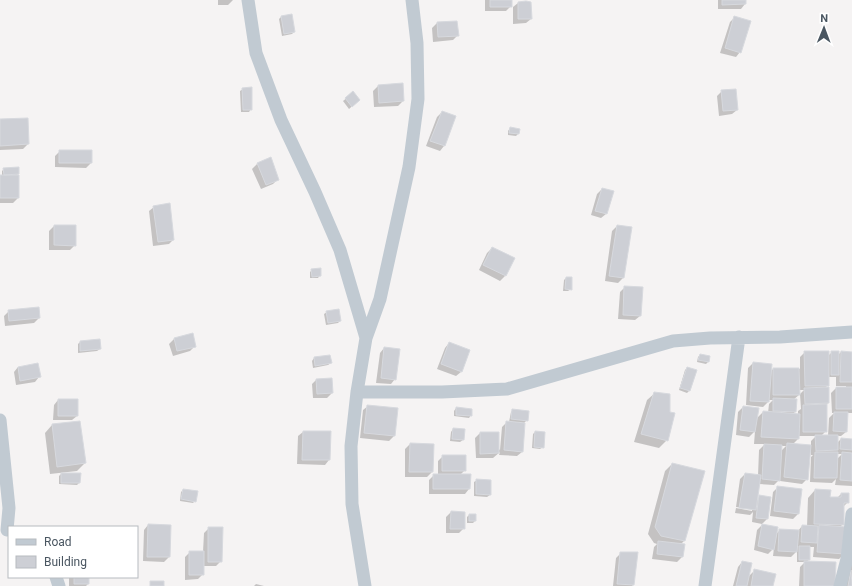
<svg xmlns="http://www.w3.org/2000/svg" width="852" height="586" viewBox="0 0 852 586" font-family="Roboto,sans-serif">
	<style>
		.shadow { fill: #0003; fill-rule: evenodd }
		.building { fill: #cdcfd5; stroke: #d7d9de }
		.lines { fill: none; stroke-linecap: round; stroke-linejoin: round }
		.minor { stroke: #c1cad2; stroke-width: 13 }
	</style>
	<rect width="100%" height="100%" fill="#f5f3f3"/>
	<path class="shadow" d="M218,0H233L228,5H218Z
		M485,0H511V6L506,11H485Z
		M718,0H745V4L741,9H718Z
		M518,3L531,19L526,23L513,24V7Z
		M281,17L294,32L292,34L282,36L279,19Z
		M735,17L740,52L736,57L720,53L730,22Z
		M437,23L458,35L453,40L433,42L432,28Z
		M378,86L403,101L398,106L374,107L373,91Z
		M243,89L251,109L249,112H241L240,91Z
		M722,91L737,110L732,114L719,116L717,96Z
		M353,93L359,100L349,109L343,101Z
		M442,112L455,117L444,146L440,151L426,146L437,117Z
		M0,120L28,144L23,149L0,150Z
		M510,128L518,134L516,136L508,135V131Z
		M60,151H91V163L86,168L55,167V156Z
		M270,159L278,179L273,184L261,189L252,169L257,164Z
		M4,169L18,174L16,176H18V198L13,203H0V176H2V171Z
		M602,189L606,214L601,218L591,215L597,194Z
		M154,207L173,240L169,244L153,246L149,211Z
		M54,226H75V245L70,250H49V231Z
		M617,226L630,227L623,278L618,283L605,281L612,231Z
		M492,248L514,258L505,276L500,281L479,270L487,253Z
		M312,270L320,275L318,278H310V272Z
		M566,278L571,289L568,291H563L564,280Z
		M625,287L640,316L635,320L618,319L620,292Z
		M9,311L39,318L34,323L5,326L4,316Z
		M327,312L340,321L338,323L326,325L324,314Z
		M174,339L195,346L190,351L173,356L169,344Z
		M99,340L100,349L97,351L78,353V344L80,342Z
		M449,343L461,372L456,376L437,369L445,348Z
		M384,348L395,379L391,384L376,383L380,353Z
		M805,352L828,356L832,352L838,355L841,352L852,353V413H847L846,432L841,436H837V443L841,439L852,440V486L835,485L836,479L832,483L810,482L811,457L813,455H811V450H810L807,479L802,484L780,481V479L774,485L759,484L757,500L760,496L770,498L767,519L762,524L752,522L753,512L750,515L735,513L736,508L752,511V509L736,507L740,479L745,474L758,476L759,450L765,444H754L755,431L749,437L736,435L738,412L743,407L756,419L763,412L768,413L769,404L773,400H768V402L763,407L746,405L748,368L753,363L770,372L773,369H800V357ZM828,377H836V386H846V388H836L831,393L832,413H834L829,418L828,436H821L826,431V405L828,403L825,388L828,385ZM798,390H804L800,394L801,409L798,411V415L793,414L795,412L793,400L799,395ZM798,436H816L811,441V446L792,445L798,439ZM781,446H786L781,451ZM837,454H842L837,459Z
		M700,355L708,362L706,364L697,362L698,357Z
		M314,358L331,363L328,365L313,368L312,361Z
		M18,367L39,377L35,382L16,385L14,372Z
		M687,368L696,371L689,391L687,393L679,390L685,370Z
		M317,379L332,393L327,398H313L312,384Z
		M655,393L667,440L659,448L634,442L647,400Z
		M58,400L77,416L72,420H53L54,405Z
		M368,406L397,409L394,436L389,441L360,438L363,410Z
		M456,408L471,415L469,418L454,416V411Z
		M513,410L527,420L524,423L522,452L517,456L499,455L500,452L493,458H476L475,438L480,433L500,450L502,427L507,422H509L511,412Z
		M79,422L85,463L77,471L50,474L45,433L52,425Z
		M453,429L463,440L460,442L450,441L451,432Z
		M303,432H330L329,460L325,465L297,464L298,436Z
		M535,432L543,447L540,449L532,448L533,434Z
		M410,444L433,445L432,472L427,477H405V449Z
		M443,456L465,470L460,475L469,489L465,494H429V480L434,475H438V461Z
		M672,464L684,541L680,545L682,557L677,562L652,559L654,547L657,544L654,543L648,534L665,471Z
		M61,474L79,483L77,485L59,484V476Z
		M477,480L490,495L487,497L474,496V482Z
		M778,487L801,490L798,514L793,519L770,516L773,492Z
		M183,490L195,501L193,503L180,501L181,492Z
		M815,490L829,498H837L841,494L848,502L843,507V524L840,527L844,554L839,559L813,557L814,547H809V560L806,562L834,586H799L800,567L805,562H797V551L791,557L773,556L774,548L768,554L754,550L757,530L762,525L776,534L780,530L798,531L802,526L807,527L808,498Z
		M451,512L464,528L459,533H446V517Z
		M469,515L475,521L473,523H467V517Z
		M148,525L169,557L164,562L143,561L144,530Z
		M209,528L221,561L216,566H203V574L198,579L185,580V557L190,552H203L204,533Z
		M852,543V586H844Z
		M621,553L633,585L632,586H613L616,558Z
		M742,562L748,577L754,571L773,586H733L738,567Z
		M69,577H88V584L86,586H69Z
		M256,584L264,586H254Z"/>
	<path class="building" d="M490,0H512V7H490Z
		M722,0H746V4L722,5Z
		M526,1L531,2L532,19H518V2Z
		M292,14L295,32L284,34L281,16Z
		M734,16L751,21L741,53L725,48Z
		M457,21L459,36L438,37L437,22Z
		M403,83L404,101L379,103L378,85Z
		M252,87V110H243L242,88Z
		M736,89L738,110L723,111L721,90Z
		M353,91L360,100L352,107L345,98Z
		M442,111L456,116L445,146L430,141Z
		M28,118L29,144L0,146V119Z
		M510,127L520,129L519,134L509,133Z
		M59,150H92V163H59Z
		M271,157L279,180L266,185L257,163Z
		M19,167V174L4,175L3,168Z
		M0,175H19V198H0Z
		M602,188L614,191L607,214L595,211Z
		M170,203L174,240L158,242L153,206Z
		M54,225H76V246L54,245Z
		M617,225L632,227L624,278L609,276Z
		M492,247L515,258L506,276L483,265Z
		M321,268V276L312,277L311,269Z
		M566,277H572V290L565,289Z
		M624,286L643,287L641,316L623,315Z
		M39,307L40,318L9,321L8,310Z
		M339,309L341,321L328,323L326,311Z
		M193,333L196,347L177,351L174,338Z
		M100,339L101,349L80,351V341Z
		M449,342L470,350L462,372L441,364Z
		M384,347L400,349L396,380L381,378Z
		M804,351H829V386H805Z
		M831,351H839V375H831Z
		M841,351L852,352V382H840Z
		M700,354L710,356L709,362L698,360Z
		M330,355L332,363L315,366L314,357Z
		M753,362L772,364L769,402L750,401Z
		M38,363L41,377L20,381L18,367Z
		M687,367L697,370L690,391L680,388Z
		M773,368H799L800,395H773Z
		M332,378L333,393L317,394L316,379Z
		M829,387V403L805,404L804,388Z
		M836,387H852V409H836Z
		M654,392L670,394V412L675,413L668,441L641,434Z
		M773,398L797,399L796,412L773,411Z
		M58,399H78V416H58Z
		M827,404V432H803V405Z
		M367,405L398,408L395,436L364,433Z
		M743,406L759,408L755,432L740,430Z
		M456,407L472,409V416L456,415Z
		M512,409L529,411L528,421L511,419Z
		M763,411L800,414L799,439L761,437Z
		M834,412H848L847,432L833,431Z
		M80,421L86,463L57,467L52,424Z
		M506,421L525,423L523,452L504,450Z
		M453,428L465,429L464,440L452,439Z
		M303,431H331L330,460H302Z
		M535,431L545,432L544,448L534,447Z
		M480,432H499V453L480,454Z
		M815,435H838V450L816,451Z
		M841,438L852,439V450L840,449Z
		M410,443L434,444L433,472H409Z
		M787,443L811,445L808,480L784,477Z
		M764,444L782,445L780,481L762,479Z
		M815,452H838L837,478H814Z
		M842,452L852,453V481L840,480Z
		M442,455H466V471H442Z
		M672,463L705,471L685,541L661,536L655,527Z
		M61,473H81L80,483H61Z
		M745,473L761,475L756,510L739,508Z
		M433,474H471L470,489H433Z
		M476,479L491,480V495L476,494Z
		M777,486L802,489L799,514L774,511Z
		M183,489L198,491L196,502L181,499Z
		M815,489L831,490L830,497H841V493H849V503H844V525L814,524Z
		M759,495L771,497L768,519L756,518Z
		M451,511L465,512V529H450Z
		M469,514H476V521H469Z
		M148,524L171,525L170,557H147Z
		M762,524L778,527L774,550L758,546Z
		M802,525L818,526L817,543L801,542Z
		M819,525L847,527L845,554L817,552Z
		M208,527H223L222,562H208Z
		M779,529L799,530L797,552L778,551Z
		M658,541L685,544L683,557L657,554Z
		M799,546H810V560H799Z
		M189,551H204V575H189Z
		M620,552H638L634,585L617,584Z
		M742,561L752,563L747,586H736Z
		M804,561L836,562L835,586H804Z
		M754,569L776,574L773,586H751Z
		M851,570L852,586H848Z
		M74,577H89V584H74Z
		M150,581H164V586H150Z"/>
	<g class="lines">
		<path class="minor" d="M248,0L256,53L281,120L315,192L340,250L366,338
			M357,392H442L507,389L673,341L710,338L780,337L852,332
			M0,420L9,508L7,530
			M56,577L59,586
			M365,586L352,504L351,446L357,392L366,338L380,299L409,167L418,99L417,43L412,0
			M705,586L739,337
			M840,586L847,559L852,514"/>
	</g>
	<rect x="8" y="526" width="130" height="52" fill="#ffffff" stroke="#b7bbc0"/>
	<rect x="16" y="539" width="20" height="6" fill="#c1cad2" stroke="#b7bbc0"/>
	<text x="44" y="546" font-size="12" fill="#4a5661">Road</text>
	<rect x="16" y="556" width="20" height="12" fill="#cdcfd5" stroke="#b7bbc0"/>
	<text x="44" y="566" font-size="12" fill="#4a5661">Building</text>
	<g transform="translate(824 28) rotate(1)" stroke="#ffffff" stroke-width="3" paint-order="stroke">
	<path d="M0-3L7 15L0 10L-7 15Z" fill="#4a5661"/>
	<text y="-6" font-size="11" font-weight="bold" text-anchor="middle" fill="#4a5661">N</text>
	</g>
</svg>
